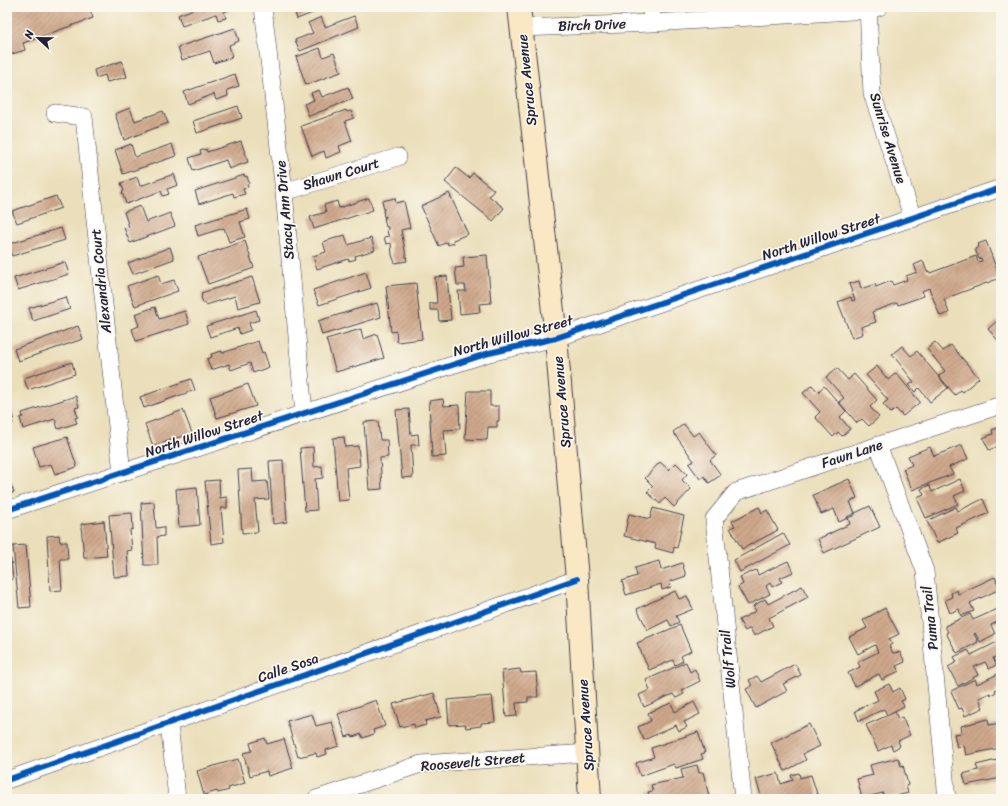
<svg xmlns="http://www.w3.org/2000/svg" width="1008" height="806" viewBox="0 0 1008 806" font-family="Sriracha,sans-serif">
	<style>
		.building { fill: url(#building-hatch) }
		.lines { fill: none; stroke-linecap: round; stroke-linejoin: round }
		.minor-casing { stroke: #403e4e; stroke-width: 18 }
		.secondary-casing { stroke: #403e4e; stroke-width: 24 }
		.minor { stroke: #fff; stroke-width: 17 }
		.secondary { stroke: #fae7c3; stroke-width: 22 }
		.cycleway-casing { stroke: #fbf7ec; stroke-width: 8 }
		.cycleway { stroke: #0057b8; stroke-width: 6 }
		.labels { text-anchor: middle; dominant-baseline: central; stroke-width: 3.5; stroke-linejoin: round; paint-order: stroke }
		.street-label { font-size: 14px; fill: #22223b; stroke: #fbf7ec }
	</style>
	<defs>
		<pattern id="building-hatch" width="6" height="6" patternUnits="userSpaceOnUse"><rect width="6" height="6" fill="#cfa88b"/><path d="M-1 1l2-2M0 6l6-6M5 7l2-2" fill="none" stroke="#a88873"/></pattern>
	</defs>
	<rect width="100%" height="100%" fill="#fbf7ec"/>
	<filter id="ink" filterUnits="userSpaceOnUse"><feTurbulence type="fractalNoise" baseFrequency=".025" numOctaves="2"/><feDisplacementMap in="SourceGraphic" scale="8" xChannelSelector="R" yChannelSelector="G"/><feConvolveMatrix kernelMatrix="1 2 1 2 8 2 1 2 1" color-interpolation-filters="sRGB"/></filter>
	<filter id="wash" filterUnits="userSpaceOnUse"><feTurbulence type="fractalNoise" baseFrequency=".012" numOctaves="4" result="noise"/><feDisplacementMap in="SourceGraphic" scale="16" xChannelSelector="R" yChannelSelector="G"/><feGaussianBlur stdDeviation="0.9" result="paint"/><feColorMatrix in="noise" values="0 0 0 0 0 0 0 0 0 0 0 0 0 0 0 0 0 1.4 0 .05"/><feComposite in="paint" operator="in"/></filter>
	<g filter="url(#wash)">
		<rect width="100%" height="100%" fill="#ebdfbb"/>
		<g id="blocks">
			<path class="building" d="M19,7H89L93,18L23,43L25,50L9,55L7,51V37L10,36L7,26V11Z
				M199,7H236L224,12L226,18L218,20L216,14L182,26L178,15Z
				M293,7H328L297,19Z
				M354,16L359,27L300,51L295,40L313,33L308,23L321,17L325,27Z
				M235,28L239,41L229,45L232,57L214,63L210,51L182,60L178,47Z
				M320,48L323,57L334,53L341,72L306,85L296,57Z
				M122,61L127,77L107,82L105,75L96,78L94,70Z
				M235,74L239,86L227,90L228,96L216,100L214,94L188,104L184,92Z
				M348,87L353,99L309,116L304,104L314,100L311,93L319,90L322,97Z
				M238,106L242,118L197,133L193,121Z
				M130,108L135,121L163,111L168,123L124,140L115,114Z
				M346,110L347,112L351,111L354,118L345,121L352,141L339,146L341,152L326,158L324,151L312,156L301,126Z
				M241,141L248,162L229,169L226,160L193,171L189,158L201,154L200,151L206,149L207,152Z
				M131,144L135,157L172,144L176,156L123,174L115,150Z
				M456,168L469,178L473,173L494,190L489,196L504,208L493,221L445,182Z
				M174,174L178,185L167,189L169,194L163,196L161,191L126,204L122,192L124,191L121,183L137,177L140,186Z
				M244,175L245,177L247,176L249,183L247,184L248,187L243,189L245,194L234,197L233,193L199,204L195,191Z
				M449,193L468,234L453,240L454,243L448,245L447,242L439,246L421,206Z
				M56,196L61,208L17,223L12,211Z
				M369,198L373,210L314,229L310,217L326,212L324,205L337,201L339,208Z
				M395,198L396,203L404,201L410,228L401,230L407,261L395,263L392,255L391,243L386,244L384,237L390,236L388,235L387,230H388V227H386L384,218H386V216L384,217L383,210H384L382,201Z
				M140,206L146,222L170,213L175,226L130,243L124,228L129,227L124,212Z
				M247,209L250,219L240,222L245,237L229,242L224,228L198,236L195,225Z
				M61,228L65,240L12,256L9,244Z
				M345,235L348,245L371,238L375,250L355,256L356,259L349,261L348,259L317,269L313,256L326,252L323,242Z
				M245,241L254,268L208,284L198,257Z
				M986,241L1000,278L944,299L949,313L940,316L929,288L922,291L924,296L898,305L897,303L872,312L876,322L861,327L863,334L852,338L838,302L851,297L852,301L855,300L849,284L859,281L861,289L875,284L876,287L891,281L893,285L907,280L906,276L917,272L914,265L923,261L927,272L929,271L930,273L976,256L978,262L982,261L981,258L979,259L975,249L979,247L978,244Z
				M170,247L174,259L133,274L128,263Z
				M487,255L491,303L479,304L480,312L460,314L458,291H466L465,285H457L455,268L464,267L463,257Z
				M65,262L69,274L18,290L14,278Z
				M366,272L371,288L319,305L313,290Z
				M158,275L161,284L174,280L178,291L135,306L127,286Z
				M447,276L451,320L439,321L438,310H430V303H437L435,277Z
				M252,277L260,302L238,308L235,296L206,305L205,303H203L201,297L202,296L201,293Z
				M416,283L422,339L397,342L396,331L391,332L386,286Z
				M66,297L70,309L33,321L29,308Z
				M377,303L381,317L322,335L318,321Z
				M155,307L159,319L185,311L189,324L136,341L132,329L139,326L135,314Z
				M256,310L259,320L249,323L251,330L240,334L238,328L210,337L206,326Z
				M997,321L1001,325V344L988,329Z
				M78,326L83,339L18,361L14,349Z
				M361,329L363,339L377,334L384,358L336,372L326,339Z
				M258,341L262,353L264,352L269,367L253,373L250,363L231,370L229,364L211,370L207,359L212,357L211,354L222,351V353Z
				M935,342L943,351L951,345L979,378L963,392L961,390L955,395L939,376L945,371L927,349Z
				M902,346L911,356L917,351L948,388L930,402L919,388L915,392L909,385L914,382L892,354Z
				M72,362L75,374L28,390L24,378Z
				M877,366L888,380L896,373L920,402L903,416L896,409L891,413L883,404L888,400L866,375Z
				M837,368L848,380L854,374L877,400L870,407L879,417L869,426L862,419L857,423L839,402L844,398L826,377Z
				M191,379L195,390L144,408L140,397Z
				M248,384L256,406L217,418L210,397Z
				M812,385L818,392L824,386L846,411L840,417L850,429L842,436L838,432L833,437L815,417L820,412L803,393Z
				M468,391H490V406H499V421H497V427H488L487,440L465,439Z
				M76,396L79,407L75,408L78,417L75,418L77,423L58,429L55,419L23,429L20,418L23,417L22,413Z
				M443,399L444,406L459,405L460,429L444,430L446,456L432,457L429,401Z
				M10,406L14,418L11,420L13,423L7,426V407Z
				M409,409L411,435L418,434L419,445H411L413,477L402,478L396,410Z
				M183,410L192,433L153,446L145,424Z
				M378,421L380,440H387L388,457L380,458L382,489L369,490L364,422Z
				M684,424L693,436L699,432L716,455L710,460L721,475L709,483L704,476L700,479L689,464L694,461L673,432Z
				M997,428L999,431L1001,430V445L989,450L983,438L993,434L992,430Z
				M67,437L77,467L55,474L51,464L39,467L33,447Z
				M344,437L345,447L358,446L360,466L346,468L349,500L338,501L333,438Z
				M962,445L968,459L949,467L953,474L912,490L903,469L912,465L908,456L930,447L934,456Z
				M313,447L314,467L322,466L323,478L315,479L317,510L305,511L300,448Z
				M283,460L287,522L273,524L269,461Z
				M660,462L669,470L676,463L687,474L682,480L691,489L674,507L665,498L660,504L647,492L653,486L645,478Z
				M252,469L253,482L267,481L269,499L255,500L258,532L242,533L238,470Z
				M849,479L857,498L850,502L855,513L847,517L848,518L839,522L834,509L821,514L813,495Z
				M960,479L965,491L954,496L958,504L926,518L917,498L924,495L921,489L929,485L932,492Z
				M219,480L220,498L227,497V508H221L224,542L211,544L205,481Z
				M10,482L14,492L7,495V483Z
				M197,487L200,525L179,527L176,489Z
				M983,499L989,513L956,528L958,533L937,543L927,521L956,507L958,511Z
				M154,502L156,528L164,527V536L157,537L158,565H144L141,503Z
				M870,506L880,527L824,553L818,539L850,524L848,518L855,515V513Z
				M759,507L762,513L767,510L778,530L742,549L730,528L735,526L732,521Z
				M653,508L684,516L677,548L674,547L673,553L655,548L656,544L624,536L629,514L650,519Z
				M132,513L133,529L130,530L132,550L127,551L129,576L114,577L109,515Z
				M104,521L107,556L84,558L81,524Z
				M783,533L790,545L740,572L734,560Z
				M59,535L60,542H67L68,559H60L62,590L50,591L47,536Z
				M26,545L31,607L19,608L13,546Z
				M11,559L13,579L7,580V560Z
				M659,561L661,570L682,563L686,576L669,582L671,587L662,590L661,584L626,595L622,581L637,576L635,568Z
				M788,561L793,572L780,578L782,582L772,587L770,583L766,586L770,594L748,605L738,587L743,584L740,577L756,570L758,575Z
				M995,577L1000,589L970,603L974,611L961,616L959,609L950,613L945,600L952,597L951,593L957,590L958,594Z
				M802,586L808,597L769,618L773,626L754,636L750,628L745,631L739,620L756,611L753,606L765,599L768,604Z
				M675,591L679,599L687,596L693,609L676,616L679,622L671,626L668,620L648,630L637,609Z
				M885,608L899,634L889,639L892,644L889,646L893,653L900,652L905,662L896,666L899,671L882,680L879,674L855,686L848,673L860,667L858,662L878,652L875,645L858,654L849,637L867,628L863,620Z
				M1000,608L1001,610V620L991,625L995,634L980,642L975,633L974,634L978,642L957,653L946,633L948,632L945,626L970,614L973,620Z
				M680,625L691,651L681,656L683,661L675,665L673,660L649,670L637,643Z
				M1001,640V654L993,658L996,665L989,669L985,662L974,667L978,675L958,686L948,667L957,662L954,657L968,650L971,655Z
				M686,662L690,672L695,669L700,681L682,690L684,694L676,698L673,694L644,707L639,695L650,690L646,680Z
				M795,664L801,675L783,684L787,691L756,708L746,689L752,686L749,680L757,676L761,682Z
				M520,669L521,673L536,672L538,697H528V702L516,703L517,716L506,717L502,671Z
				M998,674L1001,681V687L995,690L996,692L991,695L990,693L979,698L983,708L965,716L962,708L959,709L951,691L975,679L977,684Z
				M889,684L893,692L900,688L905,699L901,701L904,706L887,715L884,709L859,721L855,711L878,700L874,691Z
				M434,693L441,717L425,721L426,725L415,728L414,724L400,727L393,704Z
				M492,696L495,722L481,723V726L466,728L465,724L449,725L447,700Z
				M376,700L385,726L373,730L374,734L363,738L361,734L353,737L352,735L346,737L338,714Z
				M694,702L700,714L684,722L687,727L679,731L676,725L644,740L638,727L651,721L648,713L671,703L675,712Z
				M895,712L898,719L902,717L910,735L898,741L900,746L893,750L891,745L878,751L866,725Z
				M312,714L316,726L332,722L339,746L326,750L327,754L317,757L316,753L298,757L287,721Z
				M988,719L989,725L1001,723V737H997L1000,748L966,755L964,746L957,747L954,734L962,733L961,726Z
				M809,724L820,746L803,754L806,760L785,771L771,743Z
				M698,732L705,753L701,754L703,759L676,768L674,764L640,776L636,763L654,757L651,748Z
				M265,738L267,744L284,739L293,768L268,776L267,771L250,776L243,753L252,751L250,743Z
				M898,758L901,766L903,765L908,785L906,786L908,793L884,799L883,793L862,798L857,779L873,775L870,765Z
				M238,759L245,783L228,788L229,790L218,793L217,791L204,795L197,771Z
				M1001,759V778L966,785L963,774L978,770L976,765Z
				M697,765L699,773L703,772L709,796L703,797V799H650L648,792L653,791L651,785L683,778L681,769Z
				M778,773L781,784L793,780L791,775L799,773L800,778L811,775L818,797L811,799H762L756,779Z"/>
		</g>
	</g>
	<g filter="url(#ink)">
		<use href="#blocks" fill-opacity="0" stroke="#403e4e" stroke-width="1"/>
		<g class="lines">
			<defs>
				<path id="minor" d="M263,7L284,192L304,414
					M651,7L652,23
					M868,7L872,93L913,219
					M521,28L652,23L868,10L879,7
					M55,113L84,117L122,473
					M284,192L398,157
					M878,445L925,571L947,799
					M7,510L489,353L556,338L1001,188
					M169,723L177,799
					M7,780L577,579
					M316,799L421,764L588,753
					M743,799L714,519L736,492L1001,405"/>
				<path id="secondary" d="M519,7L556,338L577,579L590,799"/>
			</defs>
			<use href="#minor" class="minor-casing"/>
			<use href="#secondary" class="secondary-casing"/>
			<use href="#minor" class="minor"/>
			<use href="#secondary" class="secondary"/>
			<defs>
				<path id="cycleway" d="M7,510L489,353L556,338L1001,188
					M7,780L577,579"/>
			</defs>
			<use href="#cycleway" class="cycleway-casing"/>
			<use href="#cycleway" class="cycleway"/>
		</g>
	</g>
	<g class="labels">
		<g class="street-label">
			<text transform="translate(592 25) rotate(-2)">Birch Drive</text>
			<text transform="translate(527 80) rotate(-96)">Spruce Avenue</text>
			<text transform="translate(888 138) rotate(73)">Sunrise Avenue</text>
			<text transform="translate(341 174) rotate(-17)">Shawn Court</text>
			<text transform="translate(285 210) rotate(-95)">Stacy Ann Drive</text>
			<text transform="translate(821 237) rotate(-18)">North Willow Street</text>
			<text transform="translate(101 281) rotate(-96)">Alexandria Court</text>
			<text transform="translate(513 336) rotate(-15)">North Willow Street</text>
			<text transform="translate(562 402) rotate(-95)">Spruce Avenue</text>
			<text transform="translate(204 434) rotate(-18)">North Willow Street</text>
			<text transform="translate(852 454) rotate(-18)">Fawn Lane</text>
			<text transform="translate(930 618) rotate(-96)">Puma Trail</text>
			<text transform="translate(728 659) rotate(-96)">Wolf Trail</text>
			<text transform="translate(288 668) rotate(-19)">Calle Sosa</text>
			<text transform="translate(586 725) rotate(-94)">Spruce Avenue</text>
			<text transform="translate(473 762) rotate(-5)">Roosevelt Street</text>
		</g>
	</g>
	<rect width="1008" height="806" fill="none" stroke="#fbf7ec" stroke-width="24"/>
	<g transform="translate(38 38) rotate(292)" stroke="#fbf7ec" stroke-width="3" paint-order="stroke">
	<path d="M0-3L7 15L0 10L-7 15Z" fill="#22223b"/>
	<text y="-6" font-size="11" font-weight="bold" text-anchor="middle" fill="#22223b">N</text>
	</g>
</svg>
